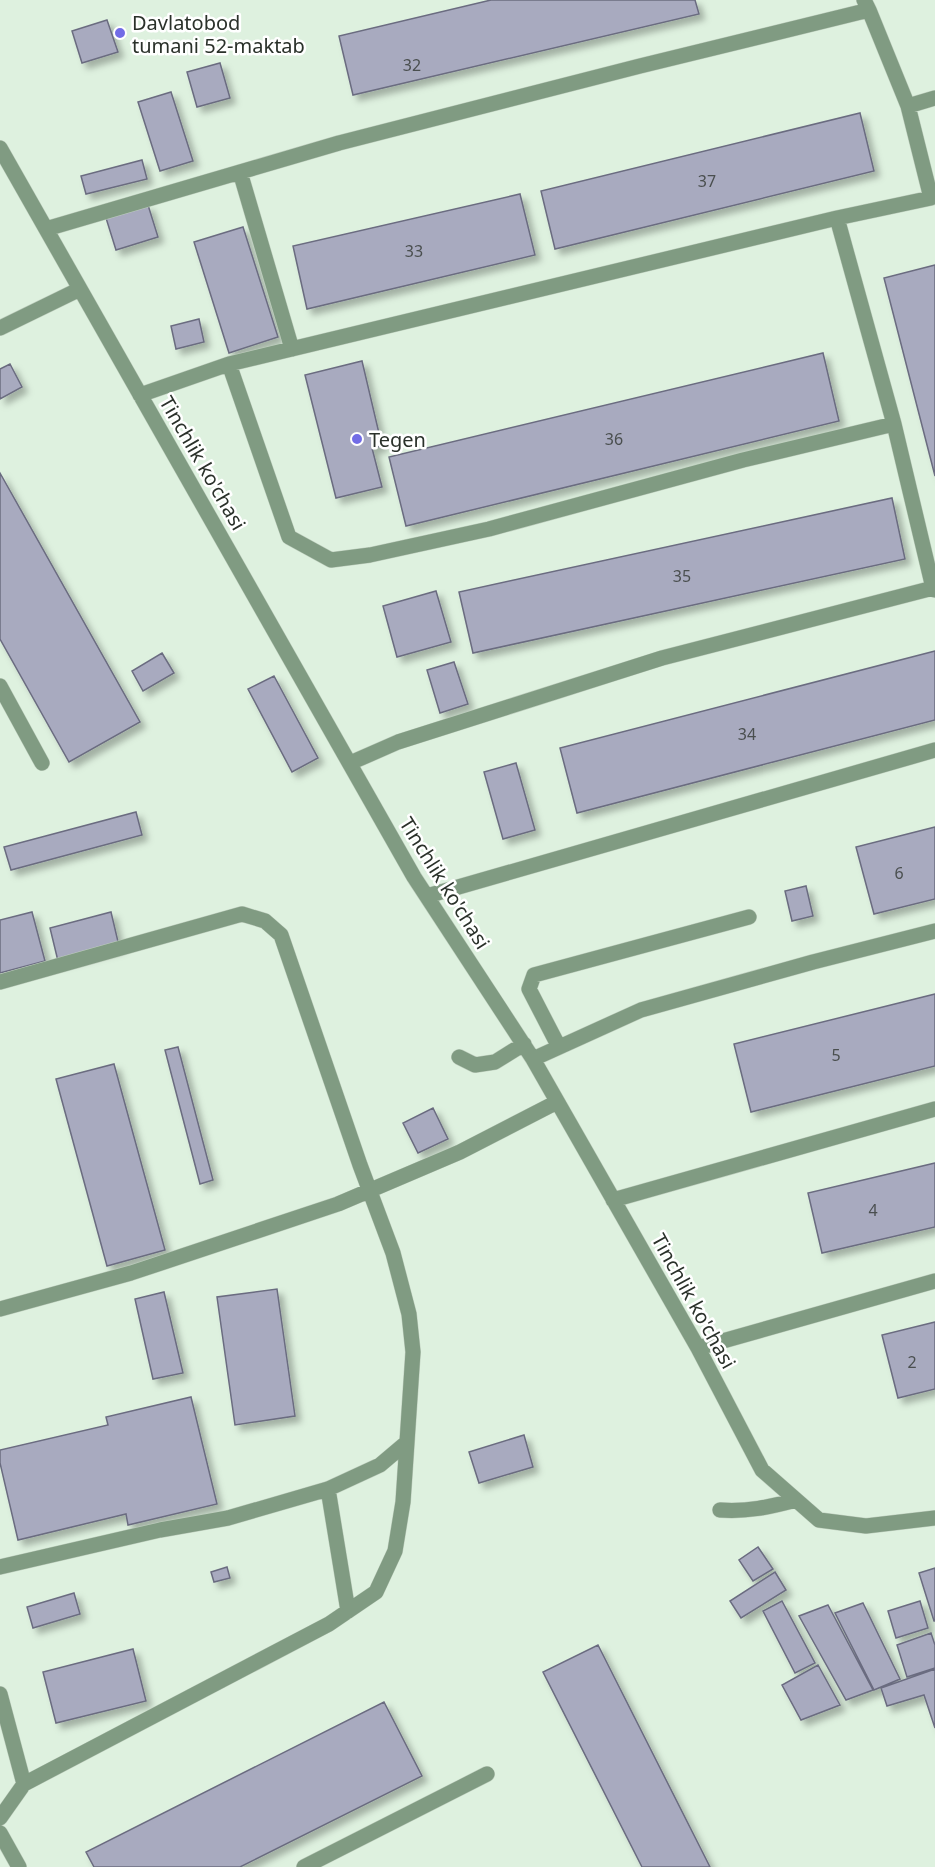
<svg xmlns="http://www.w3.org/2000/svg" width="935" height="1867" viewBox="0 0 935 1867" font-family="'Noto Sans',sans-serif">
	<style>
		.building { fill: #a8aabf; stroke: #6b6c80; stroke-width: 1.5; filter: url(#shadow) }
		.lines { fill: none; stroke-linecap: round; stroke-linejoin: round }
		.minor-casing { stroke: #becebe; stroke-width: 16 }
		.minor { stroke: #809b82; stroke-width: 15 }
		.poi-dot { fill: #726ce6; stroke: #fff; stroke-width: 2 }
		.labels { text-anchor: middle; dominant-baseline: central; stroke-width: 5; stroke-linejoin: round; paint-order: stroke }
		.number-label { font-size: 16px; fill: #4a4f4f }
		.poi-label { font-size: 20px; fill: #2a312a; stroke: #fff; text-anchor: start }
		.street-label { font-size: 20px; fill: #2a312a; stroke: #fff }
	</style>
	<defs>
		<filter id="shadow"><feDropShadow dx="5.5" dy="5.5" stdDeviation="3" flood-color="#0004"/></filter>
	</defs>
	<rect width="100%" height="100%" fill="#def1df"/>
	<path class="building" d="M491,0H695L699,14L353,95L339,36Z
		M107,20L118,52L82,63L72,31Z
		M220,63L230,98L197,107L187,72Z
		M171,92L193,161L160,171L138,102Z
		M860,113L874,171L555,249L541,191Z
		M142,160L147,179L86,194L81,176Z
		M520,194L535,255L307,309L293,246Z
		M148,205L158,237L116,250L106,218Z
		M243,227L278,337L229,353L194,242Z
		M935,265V476L884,278Z
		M199,319L204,342L176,349L171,326Z
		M823,353L839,421L406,526L389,457Z
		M362,361L382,446L372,448L382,487L336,498L305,375Z
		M10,364L22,387L0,399V369Z
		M0,473L140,722L69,762L0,639Z
		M892,498L905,559L473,653L459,592Z
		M436,591L451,642L397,657L383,606Z
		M935,651V720L577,813L560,748Z
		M162,653L174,673L143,691L132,671Z
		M454,662L468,704L440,713L427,670Z
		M274,676L318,758L292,772L248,689Z
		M516,763L535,830L503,839L484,772Z
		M136,812L142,835L11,870L4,847Z
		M935,827V899L874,914L856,847Z
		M806,886L813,916L792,921L785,891Z
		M32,912L45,961L0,973V920Z
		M111,912L119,946L58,961L50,928Z
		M935,994V1066L751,1112L734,1044Z
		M178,1047L213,1180L200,1184L165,1050Z
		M114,1064L165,1250L107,1266L56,1079Z
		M433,1108L448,1139L418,1153L403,1123Z
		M935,1163V1227L822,1253L808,1193Z
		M277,1289L295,1416L235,1425L217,1297Z
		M164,1292L183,1373L153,1379L135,1299Z
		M935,1322V1389L898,1398L882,1335Z
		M191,1397L217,1504L128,1525L126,1514L18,1540L0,1463V1450L108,1425L106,1417Z
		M524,1435L533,1467L479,1483L469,1452Z
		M758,1547L773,1569L753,1581L739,1560Z
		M227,1567L230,1578L214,1582L211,1572Z
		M935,1568V1621H934L919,1573Z
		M775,1572L786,1590L741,1618L730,1601Z
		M74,1593L80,1614L33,1628L27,1607Z
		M782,1601L815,1663L795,1673L763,1611Z
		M920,1601L928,1628L896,1638L888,1611Z
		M863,1603L900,1679L874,1690L835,1613Z
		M828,1605L873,1690L846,1700L799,1616Z
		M931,1633L935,1645V1668L907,1677L897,1645Z
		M598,1645L710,1867H642L543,1672Z
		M133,1649L146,1701L56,1723L43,1672Z
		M818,1665L840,1705L801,1720L782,1685Z
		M935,1669V1728L924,1695L887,1706L881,1688Z
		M384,1702L422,1776L240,1867H94L86,1852Z"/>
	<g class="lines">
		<defs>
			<path id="minor" d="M869,10L908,106L935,98
				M0,148L414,877L533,1059L698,1348L762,1470L819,1520L866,1526L935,1518
				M240,172L292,349
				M46,229L339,143L640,66L869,10L864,0
				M0,328L80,289
				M229,364L837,218
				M140,395L229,364L289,537L331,560L370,555L489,529L743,460L894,424L837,218L931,198L908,106
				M894,424L933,588L935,590
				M0,686L42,763
				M350,763L398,742L662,658L933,588
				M427,896L935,750
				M0,982L242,914L265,921L281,935L360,1165L393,1253L409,1314L413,1352L403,1502L395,1551L376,1592L329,1624L24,1784L0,1818
				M559,1047L529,989L534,975L749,917
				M459,1057L475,1065L495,1062L524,1044
				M533,1059L641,1010L813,962L935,931
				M613,1200L935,1109
				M0,1309L131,1273L338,1204L460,1152L557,1102
				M698,1348L935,1281
				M328,1489L348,1611
				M720,1510C747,1512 770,1507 796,1500
				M0,1567L160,1530L228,1518L328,1489L380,1465L406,1443
				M0,1694L24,1784
				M0,1833L19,1867
				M304,1867L487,1774"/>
		</defs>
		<use href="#minor" class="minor-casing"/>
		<use href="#minor" class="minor"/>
	</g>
	<g class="poi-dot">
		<circle cx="120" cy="33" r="6"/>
		<circle cx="357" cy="439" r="6"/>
	</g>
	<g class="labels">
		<g class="number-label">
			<text x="412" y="65">32</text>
			<text x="707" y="181">37</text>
			<text x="414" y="251">33</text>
			<text x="614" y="439">36</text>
			<text x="682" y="576">35</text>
			<text x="747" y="734">34</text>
			<text x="899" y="873">6</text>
			<text x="836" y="1055">5</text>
			<text x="873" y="1210">4</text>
			<text x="912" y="1362">2</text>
		</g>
		<g class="poi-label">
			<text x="132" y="22">Davlatobod<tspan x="132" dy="23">tumani 52-maktab</tspan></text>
			<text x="369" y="439">Tegen</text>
		</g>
		<g class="street-label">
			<text transform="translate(203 463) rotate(60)">Tinchlik ko'chasi</text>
			<text transform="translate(445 883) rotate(58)">Tinchlik ko'chasi</text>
			<text transform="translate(694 1301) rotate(61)">Tinchlik ko'chasi</text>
		</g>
	</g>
</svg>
